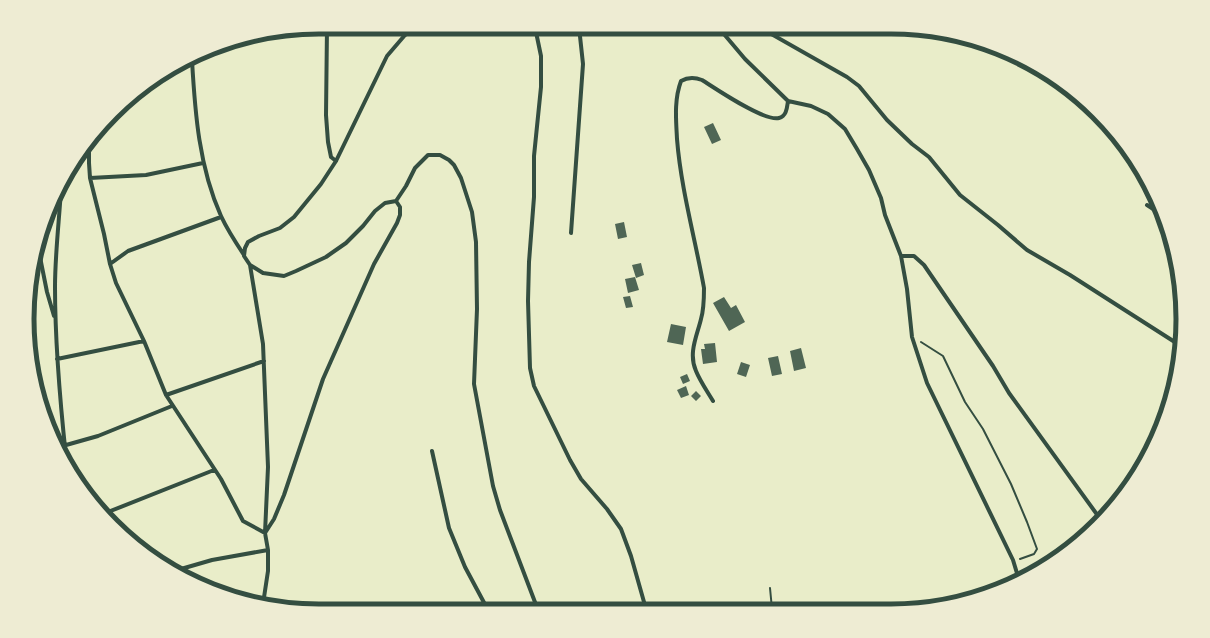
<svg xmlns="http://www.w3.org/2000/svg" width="1210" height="638" viewBox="0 0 1210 638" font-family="'Fira Sans',sans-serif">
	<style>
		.building { fill: #4f6655 }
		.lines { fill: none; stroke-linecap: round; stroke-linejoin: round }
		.path { stroke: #344e41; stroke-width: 2 }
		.minor { stroke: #344e41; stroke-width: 4 }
		.rim { fill: none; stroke: #344e41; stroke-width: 5 }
	</style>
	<rect width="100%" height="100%" fill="#e9edc9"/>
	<path class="building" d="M713,123L721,140L712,144L704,127Z
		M624,222L627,237L618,239L615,224Z
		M641,263L644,275L636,278L632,265Z
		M635,277L639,290L628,293L625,279Z
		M630,296L633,307L626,308L623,297Z
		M724,297L731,308L736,305L745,322L729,331L713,303Z
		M671,324L686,327L683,345L667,342Z
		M715,343L717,362L703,364L701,349H705L704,344Z
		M801,348L806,368L794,371L790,351Z
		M778,356L782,374L772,376L768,358Z
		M741,362L750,365L746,377L737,374Z
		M687,374L690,381L683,384L680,377Z
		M686,386L689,395L681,398L677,390Z
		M696,391L701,396L696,401L691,396Z"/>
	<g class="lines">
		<path class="path" d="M921,342L943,356L965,402L983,429L1011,484L1027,522L1037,549L1034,554L1020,559
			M770,588L772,609"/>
		<path class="minor" d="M327,27L326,115L328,142L331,157L336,161
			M534,27L536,32L541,56V87L534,156V197L529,262L528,301L530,368L534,386L570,460L581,479L607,509L621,529L631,556L646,609
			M718,27L745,59L788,101L811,106L828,114L845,129L857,149L869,170L881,198L885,215L901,256L907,289L912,337L927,383L1013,560L1019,580
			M759,27L847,77L859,86L887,120L912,144L929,157L960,195L998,225L1027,250L1070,275L1181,346
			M192,60C195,113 199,167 221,216C227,229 236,243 244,255
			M89,143V163L90,178L104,234L110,264L116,283L144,341L166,395L221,479L243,521L265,533L274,519L284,495L323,379L374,264L397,223L400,215V207L396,201L385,203L375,211L363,226L346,243L326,257L296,271L284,276L263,273L250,265L244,256L245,248L248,242L259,236L280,228L294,217L321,184L336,161L387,56L405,35L417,27
			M90,178L146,175L203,163
			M61,190C59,222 55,255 55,287C55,344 60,401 66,457
			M396,201L406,186L415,168L428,155H440L449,160L454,165L461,178L472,212L476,242L477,309L474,384L493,486L500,510L538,610
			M1147,205L1164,216
			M571,233L583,64L579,27
			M37,242L47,292L54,316
			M901,256H914L924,265L993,366L1009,393L1101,520
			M110,264L128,251L221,217
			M250,265L263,344L268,467L265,533L268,550V571L263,604
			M57,359L144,341
			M166,395L264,361
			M713,401C707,391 700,381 696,371C688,353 697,336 701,319C704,309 704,298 704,288C695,238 681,189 677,139C676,119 674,100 681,81C688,77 694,77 702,80C715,88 764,122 779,118C787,116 787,107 788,101
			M59,447L98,436L172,406
			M432,451L449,528L465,567L488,610
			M103,514L214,470
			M174,571L212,560L268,550"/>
	</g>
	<path d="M0 0H1210V638H0ZM319 34H891A285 285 0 0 1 1176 319V319A285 285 0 0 1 891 604H319A285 285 0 0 1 34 319V319A285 285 0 0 1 319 34Z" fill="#eeecd3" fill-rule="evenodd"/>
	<path class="rim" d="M319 34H891A285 285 0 0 1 1176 319V319A285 285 0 0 1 891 604H319A285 285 0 0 1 34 319V319A285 285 0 0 1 319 34Z"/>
</svg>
